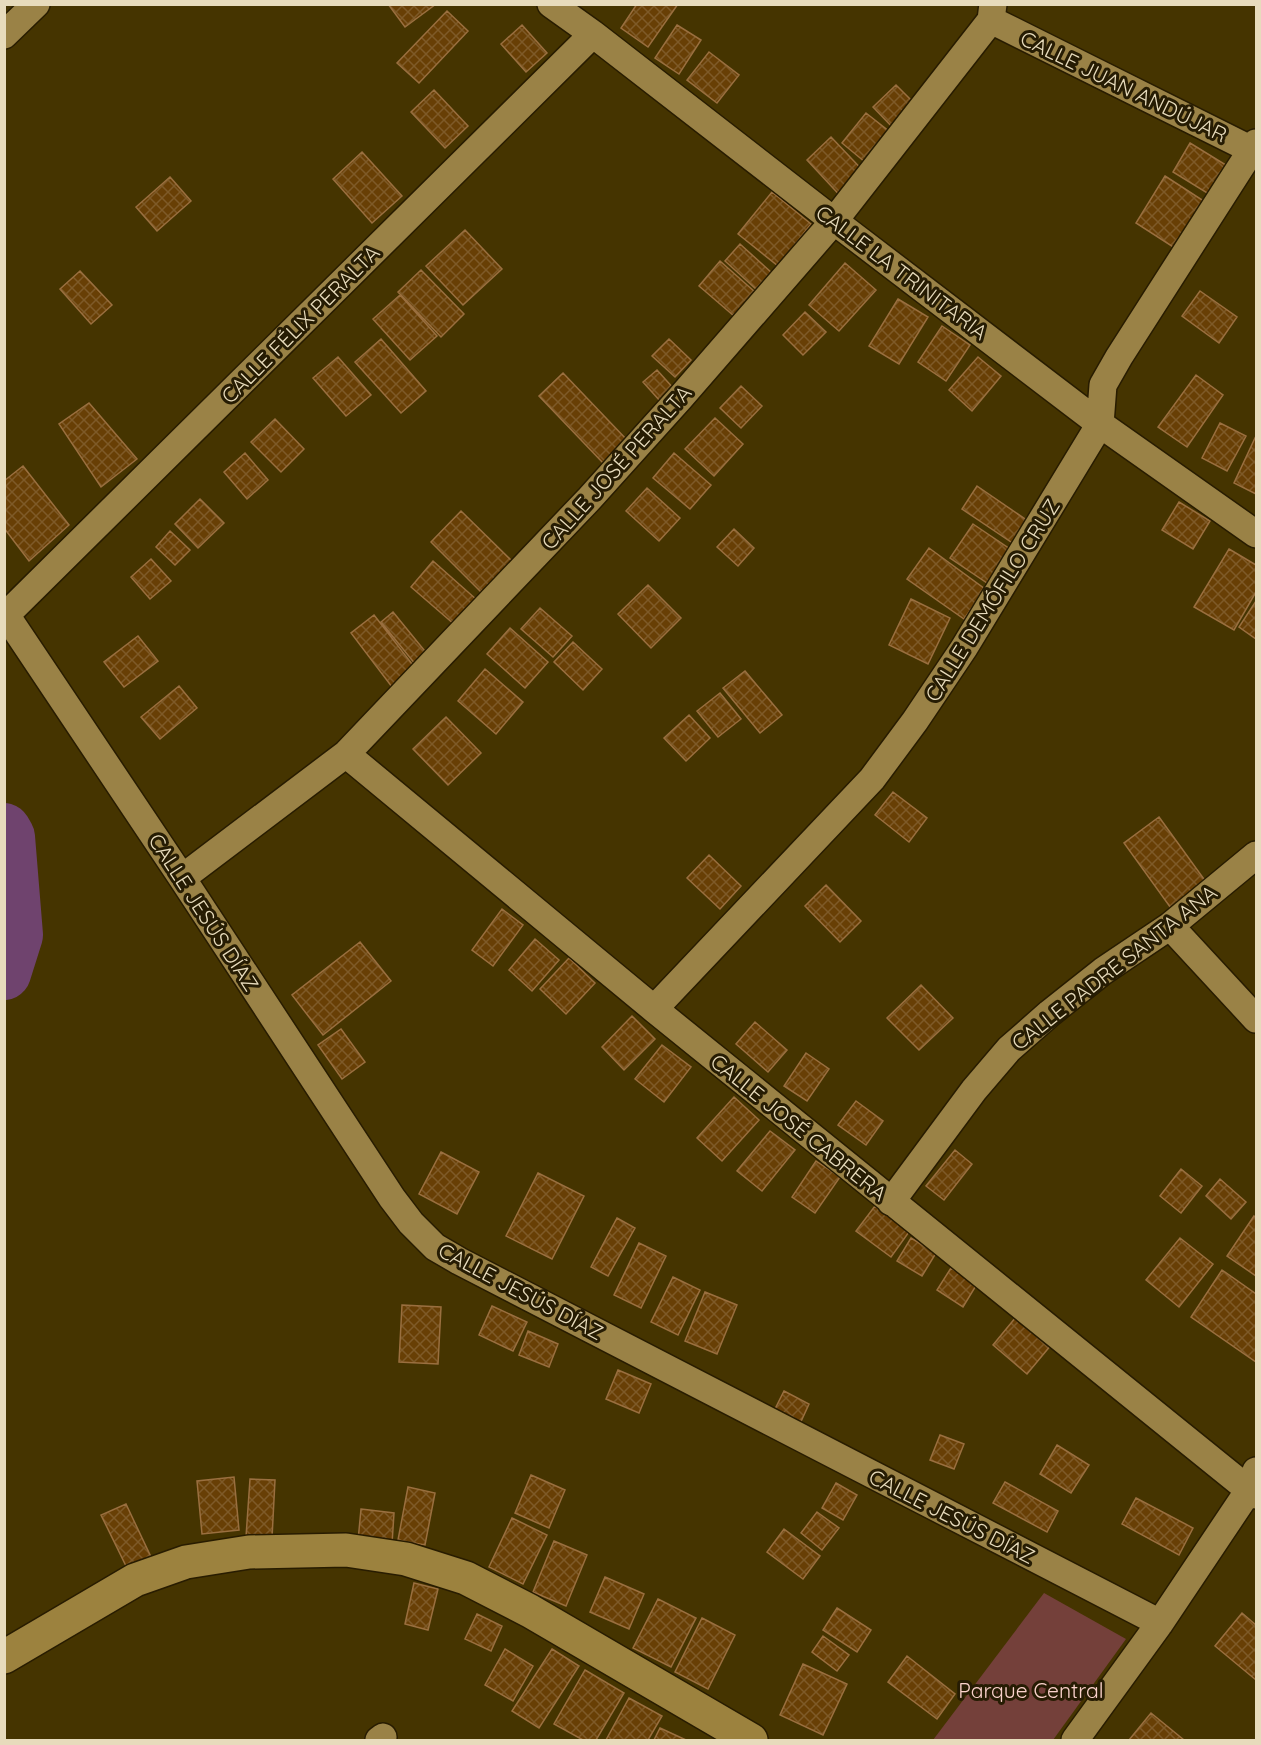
<svg xmlns="http://www.w3.org/2000/svg" width="1261" height="1745" viewBox="0 0 1261 1745" font-family="Quicksand,sans-serif">
	<style>
		.green { fill: #74403a }
		.lines { fill: none; stroke-linecap: round; stroke-linejoin: round }
		.river { stroke: #6f436e; stroke-width: 54 }
		.building { fill: url(#building-cross-hatch); stroke: #9a6f3f; stroke-width: 1.5 }
		.street-casing { stroke: #281c00; stroke-width: 30 }
		.secondary-casing { stroke: #281c00; stroke-width: 36 }
		.street { stroke: #9a8246; stroke-width: 27 }
		.secondary { stroke: #9c823e; stroke-width: 33 }
		.labels { text-anchor: middle; dominant-baseline: central; stroke-width: 6; stroke-linejoin: round; paint-order: stroke }
		.street-label { font-size: 21px; fill: #e7dbbc; stroke: #261c03 }
		.park-label { font-size: 21px; fill: #fbd2cc; stroke: #261c03 }
	</style>
	<defs>
		<pattern id="building-cross-hatch" width="8" height="8" patternUnits="userSpaceOnUse" patternTransform="scale(1.5)"><rect width="8" height="8" fill="#683f05"/><path d="M0 0l8 8M0 8l8-8" fill="none" stroke="#7e5a28"/></pattern>
	</defs>
	<rect width="100%" height="100%" fill="#453400"/>
	<path class="green" d="M1044,1593L1126,1639L1053,1740H933Z"/>
	<g class="lines">
		<path class="river" d="M4,830L8,837L16,935L4,973"/>
	</g>
	<path class="building" d="M388,4H436L405,27Z
		M637,4H678L648,47L621,28Z
		M447,11L468,31L419,83L397,63Z
		M522,25L547,53L526,72L501,44Z
		M677,25L701,40L679,74L655,58Z
		M709,52L739,75L717,103L687,80Z
		M896,85L918,107L895,130L873,107Z
		M434,90L468,126L445,148L411,112Z
		M866,113L895,136L871,167L842,143Z
		M831,137L869,177L845,201L807,160Z
		M1190,143L1234,170L1217,199L1173,172Z
		M362,152L402,196L372,223L333,179Z
		M1165,176L1213,207L1184,254L1136,223Z
		M170,177L191,201L157,231L136,207Z
		M772,192L811,224L778,266L738,234Z
		M465,230L502,269L463,305L426,266Z
		M740,244L772,273L757,290L725,261Z
		M720,261L755,292L734,316L699,286Z
		M845,263L876,290L839,331L809,305Z
		M421,270L464,314L441,337L398,292Z
		M80,271L112,305L91,324L60,289Z
		M1200,291L1237,317L1219,343L1182,316Z
		M400,295L437,336L410,360L373,319Z
		M898,299L928,317L899,364L869,346Z
		M805,312L826,332L803,355L783,335Z
		M942,326L970,345L946,381L918,362Z
		M381,339L426,391L401,413L355,362Z
		M669,339L691,360L675,377L652,356Z
		M338,357L371,395L346,416L313,378Z
		M978,357L1001,376L972,411L949,390Z
		M657,370L674,389L660,401L643,382Z
		M563,373L627,440L603,463L539,396Z
		M1196,375L1223,395L1187,447L1158,427Z
		M741,386L762,406L741,428L720,408Z
		M89,403L137,459L101,487L59,424Z
		M715,418L743,444L714,476L685,449Z
		M275,419L304,449L281,472L251,442Z
		M1220,423L1246,436L1227,471L1202,458Z
		M1255,438L1256,439V494L1234,483Z
		M245,453L268,480L247,499L224,472Z
		M674,453L711,485L690,509L653,478Z
		M23,466L69,525L29,561L4,528V481Z
		M977,486L1028,521L1014,544L962,509Z
		M647,488L680,518L659,541L626,511Z
		M200,499L224,523L198,548L175,524Z
		M1179,502L1210,521L1193,549L1162,530Z
		M461,511L517,566L486,597L431,542Z
		M973,524L1013,551L990,585L950,558Z
		M734,529L754,548L738,566L717,547Z
		M170,531L190,550L175,565L156,547Z
		M929,548L985,589L964,619L907,579Z
		M1229,549L1256,565V592L1234,630L1194,607Z
		M151,559L171,581L150,599L131,577Z
		M433,561L477,600L455,625L411,587Z
		M648,585L681,618L651,648L618,614Z
		M911,599L950,618L928,664L889,645Z
		M1256,601V639L1239,627Z
		M540,608L572,636L553,657L521,629Z
		M393,612L429,656L416,665L381,622Z
		M374,615L416,669L392,687L351,633Z
		M510,628L548,662L525,688L487,654Z
		M138,636L158,661L124,687L104,662Z
		M573,642L602,669L583,690L554,662Z
		M485,669L523,702L496,734L458,701Z
		M745,671L782,715L760,733L723,688Z
		M179,686L197,708L160,739L141,717Z
		M720,693L741,719L718,737L697,711Z
		M689,715L710,738L686,761L664,738Z
		M446,717L481,753L448,785L413,749Z
		M893,792L927,818L909,842L875,815Z
		M1159,817L1209,886L1173,911L1124,843Z
		M709,855L741,886L720,909L687,878Z
		M826,885L861,921L840,942L805,906Z
		M502,909L523,925L493,966L472,950Z
		M535,939L559,960L532,991L509,970Z
		M360,942L391,981L323,1035L292,995Z
		M569,958L595,983L566,1014L540,989Z
		M921,985L953,1018L919,1050L887,1018Z
		M632,1016L655,1039L624,1070L602,1047Z
		M755,1022L787,1050L768,1072L736,1044Z
		M341,1029L365,1062L342,1079L318,1045Z
		M662,1045L691,1067L664,1102L635,1079Z
		M806,1053L829,1069L807,1101L784,1086Z
		M734,1097L759,1120L722,1161L697,1138Z
		M856,1101L883,1121L866,1145L838,1125Z
		M770,1131L795,1150L762,1191L737,1171Z
		M955,1150L972,1164L944,1200L926,1186Z
		M441,1152L479,1172L457,1214L419,1194Z
		M816,1161L840,1177L815,1213L792,1197Z
		M1181,1169L1202,1186L1181,1213L1160,1196Z
		M538,1173L584,1196L552,1259L506,1236Z
		M1220,1179L1246,1202L1231,1219L1206,1196Z
		M875,1206L909,1232L891,1257L856,1231Z
		M1254,1216L1256,1218V1276L1227,1256Z
		M617,1218L635,1228L608,1276L591,1267Z
		M911,1238L936,1253L922,1276L897,1261Z
		M1180,1238L1213,1264L1179,1307L1146,1280Z
		M639,1243L666,1256L641,1308L614,1295Z
		M951,1268L977,1284L963,1307L937,1290Z
		M1222,1270L1256,1294V1362L1191,1317Z
		M673,1277L700,1290L678,1335L651,1322Z
		M705,1292L737,1305L717,1354L685,1341Z
		M402,1305L441,1307L438,1364L399,1362Z
		M492,1306L527,1322L513,1351L479,1335Z
		M1016,1317L1051,1345L1027,1374L993,1345Z
		M528,1331L558,1344L549,1367L519,1355Z
		M618,1370L651,1384L639,1413L606,1399Z
		M784,1391L809,1404L798,1428L772,1415Z
		M940,1435L964,1444L954,1469L930,1460Z
		M1057,1445L1089,1465L1071,1493L1040,1474Z
		M531,1475L565,1490L549,1528L515,1513Z
		M234,1477L239,1530L202,1534L197,1481Z
		M250,1479L275,1480L272,1538L246,1537Z
		M1005,1482L1058,1511L1047,1532L993,1503Z
		M836,1483L857,1495L843,1520L822,1508Z
		M408,1487L435,1493L425,1545L398,1540Z
		M1136,1498L1193,1528L1179,1555L1122,1524Z
		M126,1504L151,1557L127,1568L101,1515Z
		M361,1509L394,1513L392,1544L358,1541Z
		M817,1512L839,1528L822,1550L801,1533Z
		M512,1518L547,1535L523,1584L489,1567Z
		M784,1529L820,1556L803,1579L767,1552Z
		M554,1541L587,1555L566,1606L533,1592Z
		M605,1577L644,1594L629,1629L590,1612Z
		M414,1583L438,1589L428,1630L405,1624Z
		M658,1599L696,1618L671,1667L633,1648Z
		M837,1608L871,1630L857,1652L823,1630Z
		M1242,1613L1256,1625V1680L1215,1646Z
		M477,1614L502,1626L491,1651L465,1639Z
		M702,1618L735,1635L708,1689L675,1672Z
		M823,1636L849,1655L837,1671L812,1652Z
		M505,1649L533,1666L513,1701L485,1685Z
		M552,1649L579,1666L539,1728L512,1711Z
		M907,1656L955,1694L937,1719L888,1682Z
		M803,1664L847,1684L823,1735L780,1715Z
		M585,1670L624,1693L596,1740H583L554,1724Z
		M629,1698L662,1716L648,1740H606Z
		M1151,1713L1184,1740H1129Z
		M660,1728L686,1740H654Z"/>
	<g class="lines">
		<defs>
			<path id="street" d="M551,4L593,34L834,221L1100,424L1256,534
				M991,20L1256,152
				M4,35L36,4
				M4,612L182,878L392,1198L411,1223L435,1247L459,1261L1160,1623
				M6,615L593,34
				M346,754L654,1009L1249,1490L1256,1495
				M182,878L346,754L590,498L681,397L834,221L991,20L993,4
				M1170,926L1256,1019
				M654,1009L872,779L915,721L964,648L1100,424L1103,385L1119,357L1256,143
				M891,1202L974,1090L1009,1049L1050,1013L1103,971L1170,926L1256,855
				M379,1740L383,1737
				M1075,1740L1160,1623L1249,1490L1256,1471"/>
			<path id="secondary" d="M4,1657L135,1580L186,1562L249,1552L346,1550L406,1559L466,1578L530,1611L751,1740"/>
		</defs>
		<use href="#street" class="street-casing"/>
		<use href="#secondary" class="secondary-casing"/>
		<use href="#street" class="street"/>
		<use href="#secondary" class="secondary"/>
	</g>
	<g class="labels">
		<g class="street-label">
			<text transform="translate(1124 86) rotate(26)">CALLE JUAN ANDÚJAR</text>
			<text transform="translate(902 272) rotate(37)">CALLE LA TRINITARIA</text>
			<text transform="translate(300 324) rotate(-45)">CALLE FÉLIX PERALTA</text>
			<text transform="translate(616 467) rotate(-48)">CALLE JOSÉ PERALTA</text>
			<text transform="translate(992 600) rotate(-58)">CALLE DEMÓFILO CRUZ</text>
			<text transform="translate(204 912) rotate(57)">CALLE JESÚS DÍAZ</text>
			<text transform="translate(1114 967) rotate(-38)">CALLE PADRE SANTA ANA</text>
			<text transform="translate(799 1127) rotate(39)">CALLE JOSÉ CABRERA</text>
			<text transform="translate(521 1291) rotate(28)">CALLE JESÚS DÍAZ</text>
			<text transform="translate(952 1516) rotate(27)">CALLE JESÚS DÍAZ</text>
		</g>
		<g class="park-label">
			<text x="1031" y="1690">Parque Central</text>
		</g>
	</g>
	<rect width="1261" height="1745" fill="none" stroke="#e7dbbc" stroke-width="12"/>
</svg>
